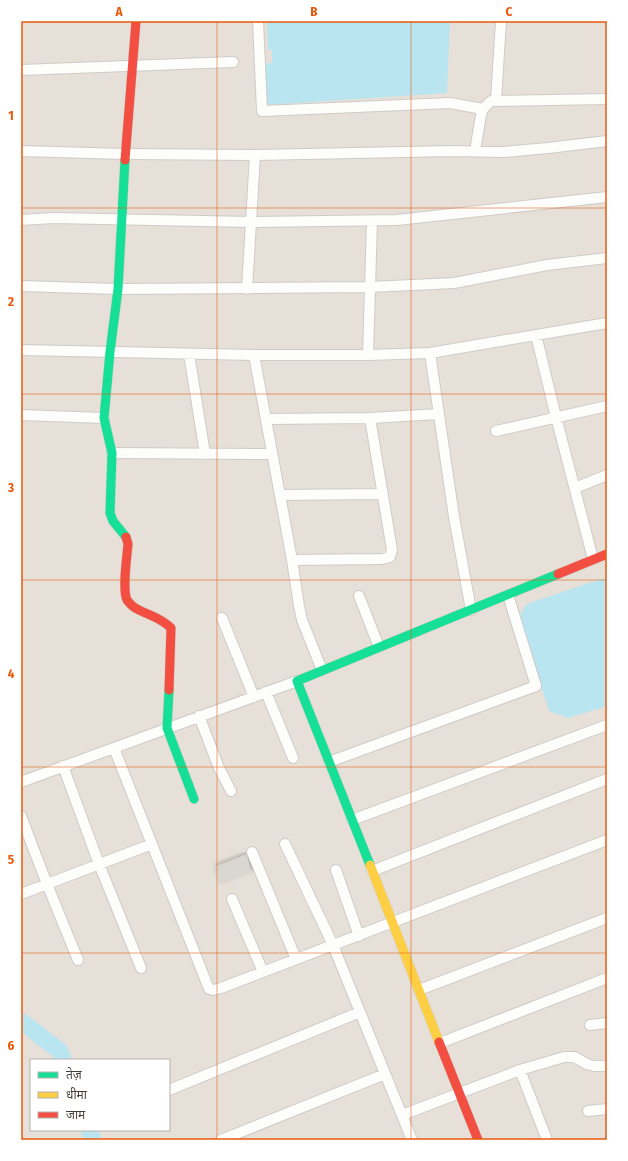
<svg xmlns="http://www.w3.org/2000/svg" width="628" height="1161" viewBox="0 0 628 1161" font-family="'Fira Sans Condensed','Noto Sans Devanagari',sans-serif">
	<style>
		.residential { fill: #e6e0d8; fill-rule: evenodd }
		.water { fill: #b9e5f1 }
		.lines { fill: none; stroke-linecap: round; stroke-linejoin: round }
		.river { stroke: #b9e5f1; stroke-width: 17 }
		.building { fill: #dad6d2; stroke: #dad5d0; filter: url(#shadow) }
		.street-casing { stroke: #cfcbc7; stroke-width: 12 }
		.fast-casing { stroke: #d3ccc3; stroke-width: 10 }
		.slow-casing { stroke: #d3ccc3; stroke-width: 10 }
		.jam-casing { stroke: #d3ccc3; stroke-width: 10 }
		.street { stroke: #fdfdfc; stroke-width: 10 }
		.fast { stroke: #16e098; stroke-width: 9 }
		.slow { stroke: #ffcf43; stroke-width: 9 }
		.jam { stroke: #f24e42; stroke-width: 9 }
		.grid { fill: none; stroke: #e8590c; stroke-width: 1; stroke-opacity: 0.55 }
		.neatline { fill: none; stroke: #e8590c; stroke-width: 1.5 }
		.grid-label { font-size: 13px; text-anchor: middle; font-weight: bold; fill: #e8590c }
	</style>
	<defs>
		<filter id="shadow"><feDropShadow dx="3" dy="-3" stdDeviation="2" flood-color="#0004"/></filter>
	</defs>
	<rect width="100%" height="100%" fill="#f2efeb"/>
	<path class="residential" d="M21,21H607V1140H21ZM31,1060H169V1130H31Z"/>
	<path class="water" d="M267,21H450L447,93L265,105L264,64L272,63V50H268Z
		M607,577V706L568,718L549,711L519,616L527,604Z"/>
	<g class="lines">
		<path class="river" d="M21,1021L60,1051L63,1060
			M89,1130L93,1140"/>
	</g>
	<path class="building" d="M246,855L251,872L219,884L213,868Z"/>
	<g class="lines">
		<defs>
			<path id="street" d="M258,21L262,111L450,103L483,109
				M21,70L233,62
				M496,100L501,21
				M21,151L125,154L255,155L454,151L504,152L548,148L607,141
				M475,151L481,115L483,109L491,101L607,99
				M21,220L53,218L251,222L397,220L607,197
				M21,286L118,289L370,287L454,283L547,265L607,258
				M247,289L255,155
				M536,335L556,417L593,559
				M21,350L254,355H368L430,353L607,323
				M430,353L454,517L471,610
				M189,354L205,454
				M254,355L292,560L299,606L302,620L322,670
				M368,355L372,221
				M21,415L104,418
				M267,419L370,418L439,414
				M496,431L607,406
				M112,453L272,454
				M575,488L607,475
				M280,495L382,494
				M292,560L382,559L390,557L392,550L370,418
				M359,596L379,647
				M222,618L254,697
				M266,692L293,758
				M199,716L219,768L231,791
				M114,748L209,989L213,990L221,988L333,945L285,844
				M329,762L536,686L508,595
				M63,766L99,864L141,968
				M21,782L297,681
				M21,816L47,884L78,960
				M352,820L607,725
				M252,852L296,959
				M336,870L359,936
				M372,871L607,779
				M21,894L152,844
				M232,899L263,972
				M419,990L607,918
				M360,1012L333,945L607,840
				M590,1025L607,1023
				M440,1043L607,978
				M520,1070L547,1140
				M169,1090L360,1012L412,1140
				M588,1111L607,1109
				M402,1115L520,1070L564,1057H574L587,1064L594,1066H607
				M221,1140L385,1074"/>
			<path id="fast" d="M125,160L118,289L110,352L104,418L112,453L110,513L113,521L126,537
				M169,690L167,728L194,799
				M370,865L297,681L558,574"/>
			<path id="slow" d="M370,865L439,1042"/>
			<path id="jam" d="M125,160L136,21
				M126,537L128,544C127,557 122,589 127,600C130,604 134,608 139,610C151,616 161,618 171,628L169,690
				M558,574L607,554
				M439,1042L478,1140"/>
		</defs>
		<use href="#street" class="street-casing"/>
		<use href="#fast" class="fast-casing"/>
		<use href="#slow" class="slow-casing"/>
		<use href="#jam" class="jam-casing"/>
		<use href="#street" class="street"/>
		<use href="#fast" class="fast"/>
		<use href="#slow" class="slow"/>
		<use href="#jam" class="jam"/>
	</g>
	<path class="grid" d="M217,21V1140M411,21V1140M21,208H607M21,394H607M21,580H607M21,767H607M21,953H607"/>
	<rect width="628" height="1161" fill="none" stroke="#ffffff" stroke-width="44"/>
	<rect x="30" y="1059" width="140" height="72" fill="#ffffff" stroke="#b6b2af"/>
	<rect x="38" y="1072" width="20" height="6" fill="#16e098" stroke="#b6b2af"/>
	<text x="66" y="1079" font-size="12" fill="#493e36">तेज़</text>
	<rect x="38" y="1092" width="20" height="6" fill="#ffcf43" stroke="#b6b2af"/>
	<text x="66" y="1099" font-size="12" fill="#493e36">धीमा</text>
	<rect x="38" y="1112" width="20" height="6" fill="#f24e42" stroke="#b6b2af"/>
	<text x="66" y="1119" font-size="12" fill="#493e36">जाम</text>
	<rect x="22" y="22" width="584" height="1117" class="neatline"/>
	<g class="grid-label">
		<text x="119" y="16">A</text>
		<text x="314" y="16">B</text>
		<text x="509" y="16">C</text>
		<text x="11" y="120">1</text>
		<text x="11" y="306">2</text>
		<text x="11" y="492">3</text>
		<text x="11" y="678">4</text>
		<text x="11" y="864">5</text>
		<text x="11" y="1050">6</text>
	</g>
</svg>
